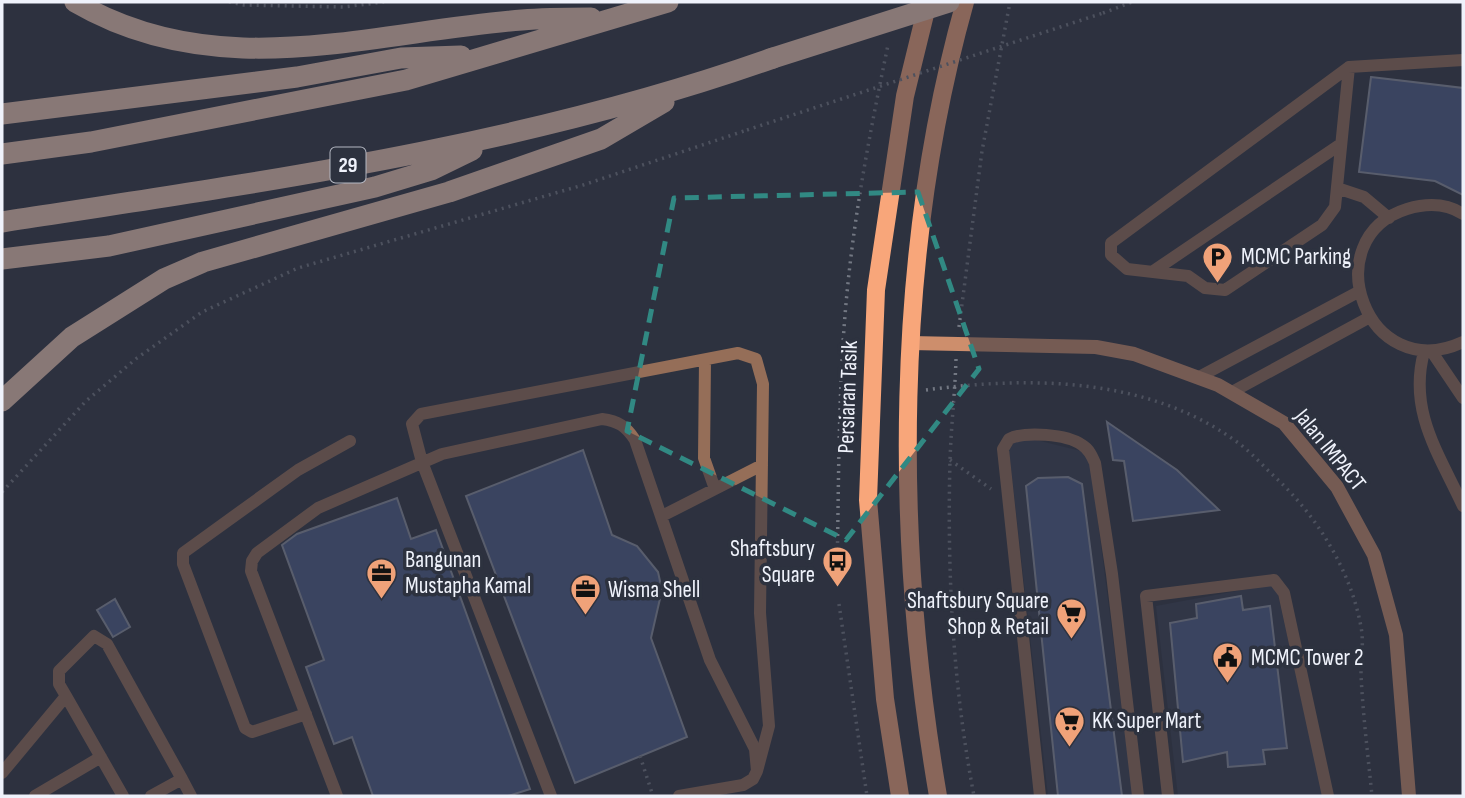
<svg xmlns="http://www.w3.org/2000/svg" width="1465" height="798" viewBox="0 0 1465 798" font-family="'Sofia Sans Condensed',sans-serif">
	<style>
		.built { fill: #353c4f }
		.building { fill: #4b5b87; stroke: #8d93a3; stroke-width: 2 }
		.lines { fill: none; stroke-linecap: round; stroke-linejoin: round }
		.path { stroke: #737883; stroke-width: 3.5; stroke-dasharray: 2 5; stroke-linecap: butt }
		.lane { stroke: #956e58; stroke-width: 12 }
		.secondary { stroke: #cd8e6c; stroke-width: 14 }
		.primary { stroke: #f8a67a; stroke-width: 18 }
		.highway { stroke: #f6ceb9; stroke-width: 21 }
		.path-bridge { stroke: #737883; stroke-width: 3.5; stroke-dasharray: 2 5; stroke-linecap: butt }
		.highway-bridge { stroke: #f6ceb9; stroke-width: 21 }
		.marked { fill: none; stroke: #318983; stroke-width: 5; stroke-dasharray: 14 9; stroke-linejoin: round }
		.labels { text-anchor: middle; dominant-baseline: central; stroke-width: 7; stroke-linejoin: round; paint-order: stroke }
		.shield { fill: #2d323f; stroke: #b5b8c3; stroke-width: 2 }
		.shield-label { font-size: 21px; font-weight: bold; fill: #eff2fb }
		.poi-label { font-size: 23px; fill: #eff2fb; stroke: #2d323f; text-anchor: start }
		.street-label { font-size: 23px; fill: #eff2fb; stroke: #2d323f }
	</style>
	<rect width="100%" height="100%" fill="#2d323f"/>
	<path class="built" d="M1032,439L1085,452L1091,467L1133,796H1048L1009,450L1016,440Z
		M1269,585L1276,587L1279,599L1323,796H1178L1156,606Z"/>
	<path class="building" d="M1371,77L1463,88V195L1435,181L1359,172Z
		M1107,422L1177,470L1219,510L1133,521L1124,461L1113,460Z
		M583,450L612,535L637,546L658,572L662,590L651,638L687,737L575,783L466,496Z
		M1068,477L1082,484L1122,796H1058L1026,486L1038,478Z
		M397,498L411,539L436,530L530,789L508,796H373L352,737L334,744L306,667L324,660L282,545L297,534Z
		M1241,596L1243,610L1270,606L1287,748L1263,750L1265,764L1228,767L1227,752L1183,762L1170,623L1197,618L1196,604Z
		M115,599L130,627L113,637L97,610Z"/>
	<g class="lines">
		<path class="path" d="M229,2L244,5L343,7L384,2
			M1103,13L1132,2
			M959,327L982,151L1010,2
			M956,359C955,393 951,427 950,461C947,573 953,686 974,796
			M926,390C1031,376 1148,377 1237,442C1251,452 1263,466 1276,478C1317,516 1351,571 1361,627C1364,642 1361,659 1361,675C1363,715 1368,756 1372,796
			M950,460L991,489
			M2,492L86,401L137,358L202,312L298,268L583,185L747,130
			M837,571C839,478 838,385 847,293C855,209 871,127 888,45
			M839,604L867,796
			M640,756L653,796"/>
		<path class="lane" d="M1349,67L1335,207L1322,225L1225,290L1205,288L1188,276L1127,269L1111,255V243L1349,67L1463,60
			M1337,188L1364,197L1389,218
			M1463,214C1446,203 1427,203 1407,209C1314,238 1366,387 1463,342
			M1152,272L1341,144
			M1424,352C1408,411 1439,454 1463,506
			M1432,352L1463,398
			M705,360L704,458L715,489
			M1199,377L1360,291
			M1232,392L1370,317
			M662,516L762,465
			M66,696L123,796
			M306,714L252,732L245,728L183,564V553L298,470L350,441
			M2,773L66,696L59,684V671L94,636L107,644L182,779
			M35,796L101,757
			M151,796L182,779L191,796
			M337,796L251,571L252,561L257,553L318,508L442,454L602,419C618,421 626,426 635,440L710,660L755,749L757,771L753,779L743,785L679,796
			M551,796L422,462L412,424L421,414L738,353L756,359L763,384L760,613L769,726L757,771
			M1040,796L1003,449L1009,439C1025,431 1067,434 1082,445C1089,449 1092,456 1095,463L1112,574L1138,796
			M1168,796L1146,596L1274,580L1284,593L1328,796"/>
		<path class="secondary" d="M911,343L1096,347L1134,354L1218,385L1284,423L1337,487L1374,555L1396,635L1409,796"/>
		<path class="primary" d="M900,796L885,699L868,500L876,290L905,96L928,2
			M938,796C894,539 894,254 965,2"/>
		<path class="highway" d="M75,2C219,86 370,32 522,20C545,18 569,18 591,18
			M2,114L297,77L401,58L461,56
			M2,154L91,142L406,80L668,2
			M2,222C262,182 525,146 773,58
			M2,259L109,246L375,187L431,170L472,150
			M2,401L72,337L164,279L203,262L449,192L601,139L664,102"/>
		<path class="path-bridge" d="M747,130L1103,13"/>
		<path class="highway-bridge" d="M773,58L949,2"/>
	</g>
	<path d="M0 0H1465V798H0ZM918,192L979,369L846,540L627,431L674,198Z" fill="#2d323f" fill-opacity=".55" fill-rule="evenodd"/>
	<path class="marked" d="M918,192L979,369L846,540L627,431L674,198Z"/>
	<defs>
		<symbol id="parking-pin" viewBox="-11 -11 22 30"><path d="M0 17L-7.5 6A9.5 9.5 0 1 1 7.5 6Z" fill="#f0a279" stroke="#2d323f"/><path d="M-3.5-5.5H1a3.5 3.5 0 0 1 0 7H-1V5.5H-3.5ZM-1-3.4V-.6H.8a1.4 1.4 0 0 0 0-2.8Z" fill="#111"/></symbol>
		<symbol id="bus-pin" viewBox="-11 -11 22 30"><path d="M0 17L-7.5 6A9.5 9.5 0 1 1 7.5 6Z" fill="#f0a279" stroke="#2d323f"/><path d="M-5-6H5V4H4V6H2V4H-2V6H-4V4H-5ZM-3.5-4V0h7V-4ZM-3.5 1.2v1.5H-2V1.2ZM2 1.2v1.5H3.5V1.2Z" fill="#111"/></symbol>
		<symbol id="office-pin" viewBox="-11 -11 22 30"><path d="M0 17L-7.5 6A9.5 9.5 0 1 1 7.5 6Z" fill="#f0a279" stroke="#2d323f"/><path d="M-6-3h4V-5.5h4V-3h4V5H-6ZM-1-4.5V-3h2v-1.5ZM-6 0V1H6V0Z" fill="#111"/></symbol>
		<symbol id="supermarket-pin" viewBox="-11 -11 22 30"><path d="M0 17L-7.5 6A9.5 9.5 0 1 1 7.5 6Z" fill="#f0a279" stroke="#2d323f"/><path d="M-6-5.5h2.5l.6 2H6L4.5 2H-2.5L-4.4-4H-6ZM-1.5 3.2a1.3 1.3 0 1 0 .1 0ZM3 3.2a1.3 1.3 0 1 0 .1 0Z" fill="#111"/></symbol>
		<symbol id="civic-pin" viewBox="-11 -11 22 30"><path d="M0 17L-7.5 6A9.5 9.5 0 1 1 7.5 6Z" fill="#f0a279" stroke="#2d323f"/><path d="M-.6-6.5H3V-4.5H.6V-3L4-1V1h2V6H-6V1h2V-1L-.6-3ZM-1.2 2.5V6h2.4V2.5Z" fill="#111"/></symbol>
	</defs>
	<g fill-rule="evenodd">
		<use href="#parking-pin" x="1200" y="240" width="35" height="47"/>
		<use href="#bus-pin" x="820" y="544" width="35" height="47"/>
		<use href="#office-pin" x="364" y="556" width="35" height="47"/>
		<use href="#office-pin" x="568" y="572" width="35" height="47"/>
		<use href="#supermarket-pin" x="1054" y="596" width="35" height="47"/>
		<use href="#civic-pin" x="1210" y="640" width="35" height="47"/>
		<use href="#supermarket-pin" x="1052" y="704" width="35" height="47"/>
	</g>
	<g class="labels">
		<rect class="shield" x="330.5" y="147.5" width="35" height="35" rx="5"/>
		<g class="shield-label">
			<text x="348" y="165">29</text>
		</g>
		<g class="poi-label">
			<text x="1241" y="257">MCMC Parking</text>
			<text x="815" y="549" text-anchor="end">Shaftsbury<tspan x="815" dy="26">Square</tspan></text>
			<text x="405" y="560">Bangunan<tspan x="405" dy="26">Mustapha Kamal</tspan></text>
			<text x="608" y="590">Wisma Shell</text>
			<text x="1049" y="601" text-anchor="end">Shaftsbury Square<tspan x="1049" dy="26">Shop &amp; Retail</tspan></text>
			<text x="1251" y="658">MCMC Tower 2</text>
			<text x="1092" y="721">KK Super Mart</text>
		</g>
		<g class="street-label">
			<text transform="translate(848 397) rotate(-88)">Persiaran Tasik</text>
			<text transform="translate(1330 450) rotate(51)">Jalan IMPACT</text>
		</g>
	</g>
	<rect width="1465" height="798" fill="none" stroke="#eff2fb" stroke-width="7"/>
</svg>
